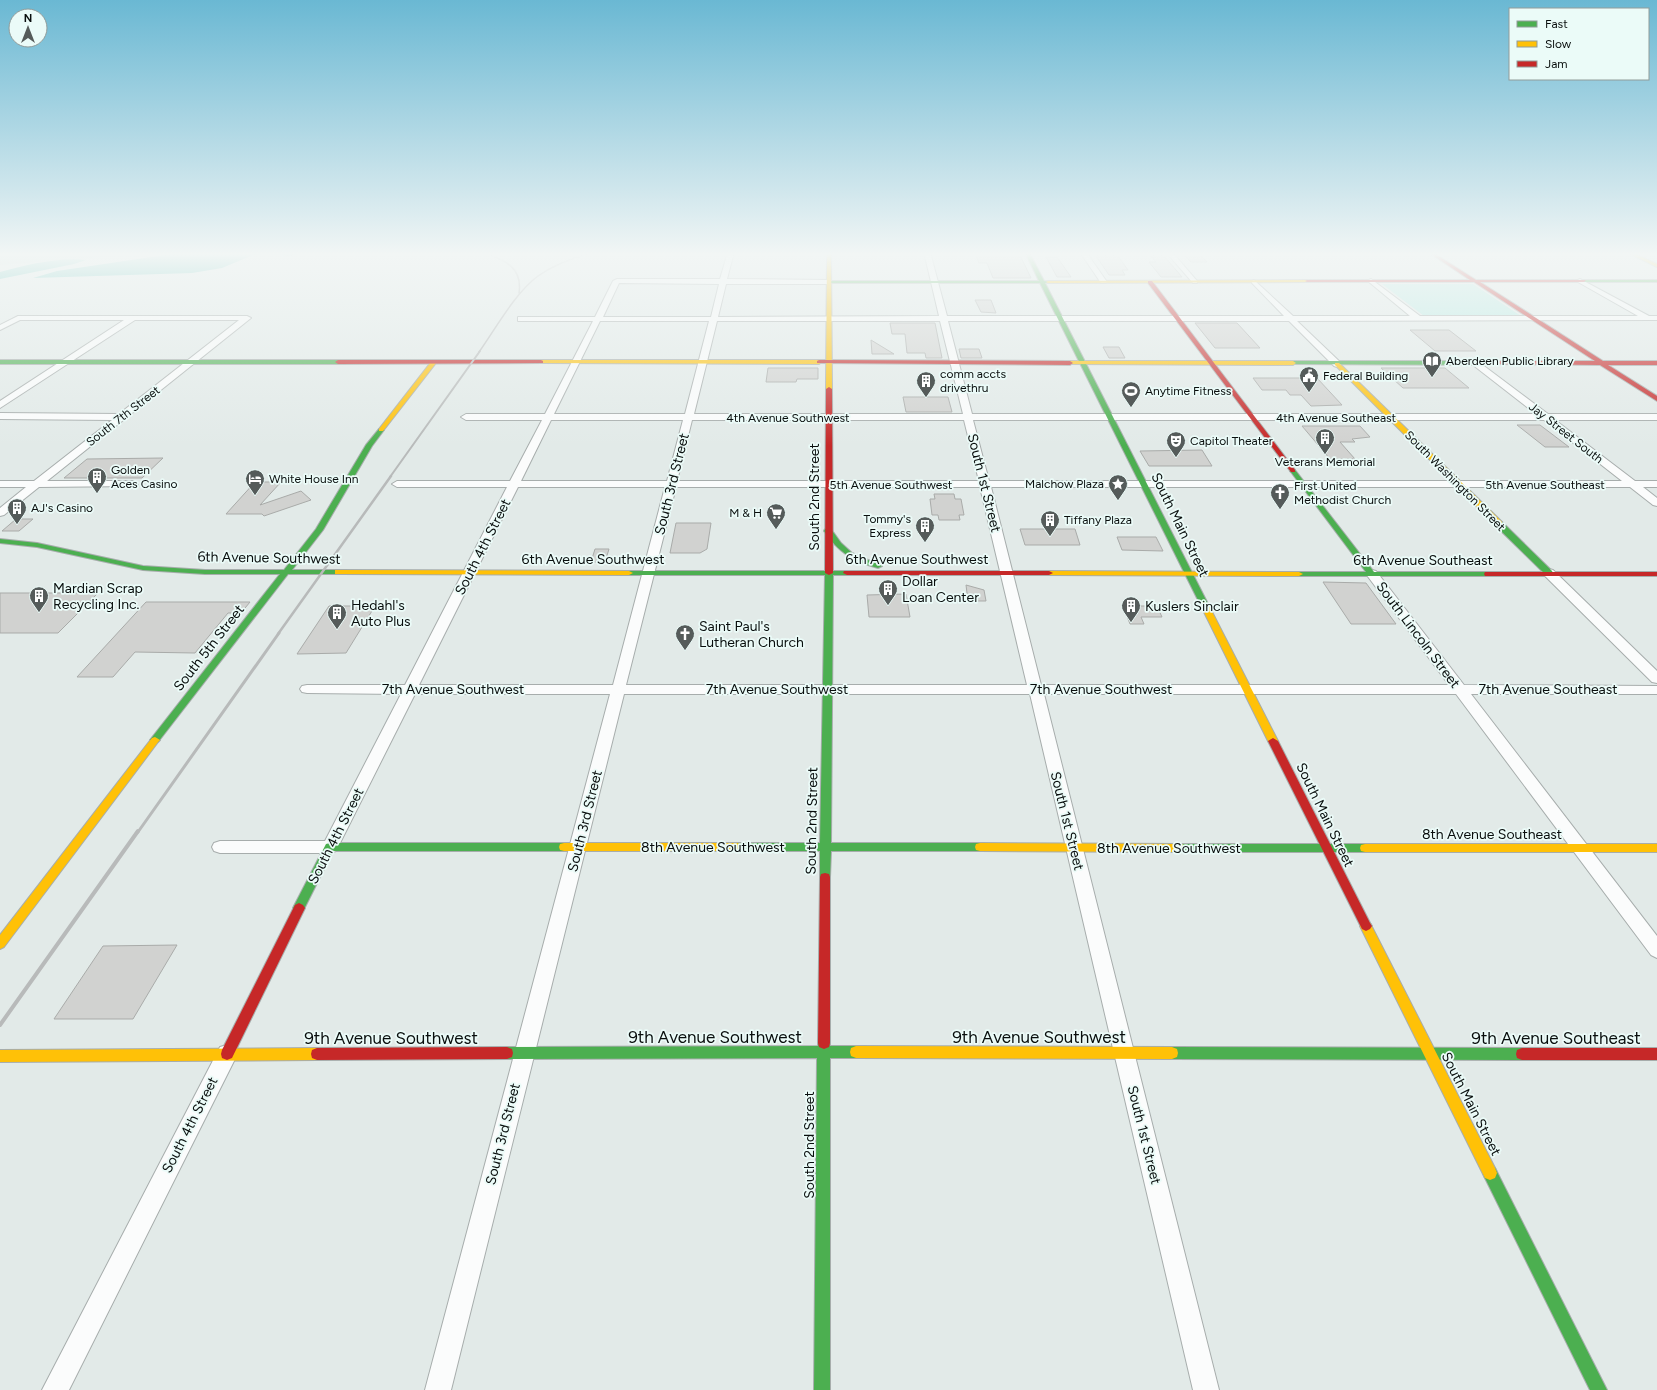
<svg xmlns="http://www.w3.org/2000/svg" width="1657" height="1390" viewBox="0 0 1657 1390" font-family="Figtree,sans-serif">
	<style>
		.built { fill: #cddeda }
		.green { fill: #b5ebe3 }
		.water { fill: #4dbdb3 }
		.building { fill: #d1d2d0; stroke: #a9aba9 }
		.lines { fill: none; stroke-linecap: round; stroke-linejoin: round }
		.street-casing { stroke: #a7adac; stroke-width: 2 }
		.fast-casing { stroke: #a7adac; stroke-width: 2 }
		.slow-casing { stroke: #a7adac; stroke-width: 2 }
		.jam-casing { stroke: #a7adac; stroke-width: 2 }
		.street { fill: #fbfcfc; fill-rule: evenodd }
		.fast { fill: #4caf50; fill-rule: evenodd }
		.slow { fill: #ffc107; fill-rule: evenodd }
		.jam { fill: #c62828; fill-rule: evenodd }
		.rail-far4 { stroke: #b8baba; stroke-width: 1.5 }
		.rail-far3 { stroke: #b8baba; stroke-width: 2 }
		.rail-far2 { stroke: #b8baba; stroke-width: 2.5 }
		.rail-far1 { stroke: #b8baba; stroke-width: 3 }
		.rail { stroke: #b8baba; stroke-width: 4 }
		.labels { text-anchor: middle; dominant-baseline: central; stroke-width: 3.5; stroke-linejoin: round; paint-order: stroke }
		.far-poi-label { font-size: 12px; fill: #090e0d; stroke: #ebfbf8; text-anchor: start }
		.far-street-label { font-size: 12px; fill: #090e0d; stroke: #ebfbf8 }
		.street-label { font-size: 14px; fill: #090e0d; stroke: #ebfbf8 }
		.poi-label { font-size: 14px; fill: #090e0d; stroke: #ebfbf8; text-anchor: start }
		.near-street-label { font-size: 17px; fill: #090e0d; stroke: #ebfbf8 }
	</style>
	<rect width="100%" height="100%" fill="#e2eae8"/>
	<path class="built" d="M0,252H166L0,265Z"/>
	<path class="green" d="M1382,284H1473L1521,316H1424Z"/>
	<path class="water" d="M185,252H305L291,256L266,254L253,255L222,268L192,273L33,278L57,271Z
		M86,260L74,264L0,279V272C26,265 59,257 86,260Z"/>
	<path class="building" d="M975,253H1019L1031,278H993L987,263H979Z
		M1182,253H1198L1207,262H1191Z
		M1096,256H1118L1128,270H1122L1125,275H1109Z
		M1151,256H1164L1182,277H1161L1149,262H1156Z
		M1046,257H1057L1071,277H1057Z
		M975,300H991L996,313L981,312Z
		M890,323H935L942,358H926L925,353H907L905,334H892Z
		M1195,323H1237L1260,348H1215Z
		M1410,330H1449L1476,351H1435Z
		M871,340L894,354H872Z
		M1103,347H1119L1125,358H1109Z
		M959,349H979L982,358H961Z
		M768,368H818V379H797L796,382H766Z
		M1381,368H1445L1469,388H1403Z
		M1253,378H1317L1342,405L1311,406L1301,395H1290L1286,390H1262Z
		M903,397H948L952,412H906Z
		M1517,425H1540L1569,447H1545Z
		M1302,426H1360L1370,437L1352,439L1355,442H1340L1355,459H1330Z
		M1202,450L1212,466H1149L1140,451Z
		M163,458L142,478H64L87,459Z
		M255,482H281L260,505L301,491L311,500L264,516L262,514H226Z
		M934,494H954L955,499H961L964,515H959L960,520H939L938,515H932L930,499H935Z
		M16,519H33L19,531H2Z
		M676,523H711L707,549L700,553H670Z
		M1020,529H1075L1080,545H1025Z
		M1117,537H1156L1163,551L1122,550Z
		M595,549H609L605,562H591Z
		M1323,582L1366,583L1396,624H1351Z
		M966,585L984,590L986,601H968Z
		M0,593H98L58,633H0Z
		M906,594L910,617H869L867,595Z
		M146,602H250L241,613H228L195,653L135,652L113,677H77Z
		M329,606H375L346,653L297,654Z
		M1123,606H1157L1162,617H1141L1144,624H1130Z
		M177,945L133,1019H54L103,946Z"/>
	<g class="lines">
		<defs>
			<path id="street" d="M728,252H734L727,279L829,280L833,282L829,284H726L718,317L939,316L924,252H930L947,316H1284L1252,283V281L1254,280L1293,316H1410L1369,282V280L1371,279L1420,316H1638L1578,282V280L1580,279L1649,316H1657V320L1297,321L1340,362L1341,364L1337,367L1334,366L1289,321H948L972,414H1536L1473,365L1472,363L1476,360L1548,414H1657V420H1555L1635,481H1657V487H1643L1657,498V506L1653,505L1630,487H991L1041,685H1449L1366,574L1372,570L1376,571L1464,685L1657,686V694H1471L1657,936V958L1651,955L1456,694H1044L1219,1390H1193L1030,694H624L451,1390H425L610,694H415L336,851L330,853H220L214,851L212,847L214,843L220,841H325L401,694L307,693L302,692L300,689L302,686L307,685H405L507,487H397L392,484L397,481H510L542,420H466L461,417L466,414H545L593,321H518V317H595L613,281L617,279H720ZM619,283L719,284L711,317H603ZM600,321H709L685,414H554ZM717,321H940L963,414H694ZM551,420H683L667,481H521ZM692,420H964L979,481H677ZM973,420H1544L1622,481H989ZM518,487H665L613,685H419ZM676,487H980L1027,685H626Z
				M1080,252H1086L1107,282L1105,283H1101Z
				M1166,252H1172L1197,281V283H1193Z
				M18,316H247L251,318L47,481H133L138,484L137,486L39,487L4,515L0,516V508L26,487H0V481H34L112,420L0,419V413L119,414L239,320H135L0,408V401L124,320H20L0,330V325Z
				M1549,569L1553,570L1657,671V683L1652,682L1545,576L1543,573Z
				M227,1045L234,1047L237,1054L234,1061L69,1390H42L220,1047Z"/>
			<path id="fast" d="M1025,252H1029L1044,281L1050,282L1045,283L1208,604L1207,606H1204L1200,604L1040,283H829L827,282L829,281H1039Z
				M1584,280H1657V282H1582Z
				M0,360H338L341,362L338,364H0Z
				M1293,361H1486L1489,363L1486,365L1291,364V362Z
				M379,429L384,430L372,446L323,530L292,570H341V574H288L158,742L155,743L150,740L280,574H205L143,570L37,547L0,543V539L37,543L143,566L205,570H284L316,529L366,445Z
				M1293,469L1295,470L1374,572H1488L1492,574L1488,576H1296L1295,574L1296,572H1366L1291,472L1290,471Z
				M1496,522H1502L1552,571L1553,573L1552,575H1546L1496,526Z
				M825,529H831L841,543L852,553L882,566L878,568C854,562 838,552 824,531Z
				M626,571H850L851,573L847,575H833L831,843H980L984,844L985,847L984,850L980,851H831L830,877L829,880L825,881L821,880L820,877V851H737L733,850L732,847L733,844L737,843H820L825,575H629L625,573Z
				M330,843H564L568,844L569,847L568,850L564,851H333L303,911L299,913L295,911L293,908L326,844Z
				M1180,844H1365L1369,845L1370,848L1369,851L1365,852H1180L1176,851L1175,848L1176,845Z
				M824,1037L829,1039L830,1046H856L861,1048L862,1052L861,1056L856,1058H830V1390H814L817,1058L507,1059L502,1057L501,1053L502,1049L507,1047L818,1046L819,1039Z
				M1172,1047L1522,1048L1527,1050L1528,1054L1527,1058L1522,1060L1172,1059L1167,1057L1166,1053L1167,1049Z
				M1490,1166L1495,1168L1607,1390H1590L1485,1178L1483,1173L1485,1168Z"/>
			<path id="slow" d="M827,252H831L832,389L829,391L826,389Z
				M1626,252H1631L1657,264V267Z
				M1307,280L1309,282L1048,283L1046,282L1048,281Z
				M541,360H819L822,362L819,364L539,363V361Z
				M1070,361H1293L1296,363L1293,365L1068,364V362Z
				M431,362L436,363L383,431H379V429Z
				M1335,363H1339L1502,522V526H1496L1335,365Z
				M335,570L629,571L633,573L629,575L338,574H335Z
				M1046,571L1299,572L1303,574L1299,576L1049,575L1045,573Z
				M1201,602H1204L1208,604L1278,741L1276,743H1270L1268,741L1200,604Z
				M155,737L160,740L158,742L4,947L0,949V935L152,738Z
				M564,843H737L741,844L742,847L741,850L737,851H564L560,850L559,847L560,844Z
				M980,843L1180,844L1184,845L1185,848L1184,851L1180,852L980,851L976,850L975,847L976,844Z
				M1365,844H1657V852H1365L1361,851L1360,848L1361,845Z
				M1366,921L1370,923L1495,1168L1497,1173L1495,1178L1490,1180L1485,1178L1360,926L1362,923Z
				M856,1046L1172,1047L1177,1049L1178,1053L1177,1057L1172,1059L856,1058L851,1056L850,1052L851,1048Z
				M317,1048L322,1050L323,1054L322,1058L317,1060L0,1062V1050Z"/>
			<path id="jam" d="M1428,252H1432L1476,280H1586L1584,282H1480L1603,361H1657V365H1608L1657,396V401L1600,365L1484,364V362L1486,361H1595L1474,282H1307L1305,281L1307,280H1470Z
				M1148,281H1152L1295,470V472H1291L1148,283Z
				M541,360L543,361V363L338,364L335,362L338,360Z
				M819,360L1070,361L1073,363L1070,365L817,363V361Z
				M829,387L832,389L833,573L829,575L825,573L826,389Z
				M844,571H1049L1053,573L1049,575H847L843,573Z
				M1485,572H1657V576H1485L1484,574Z
				M1273,738L1278,741L1370,923L1372,926L1370,929L1366,931L1362,929L1268,741Z
				M825,873L829,874L830,877V1043L829,1047L824,1049L819,1047L818,1043L820,877L821,874Z
				M299,903L303,905L305,908L232,1058L227,1060L222,1058L221,1054L222,1050L295,905Z
				M507,1047L512,1049L513,1053L512,1057L507,1059L317,1060L312,1058L311,1054L312,1050L317,1048Z
				M1522,1048H1657V1060H1522L1517,1058L1516,1054L1517,1050Z"/>
		</defs>
		<use href="#street" class="street-casing"/>
		<use href="#fast" class="fast-casing"/>
		<use href="#slow" class="slow-casing"/>
		<use href="#jam" class="jam-casing"/>
		<use href="#street" class="street"/>
		<use href="#fast" class="fast"/>
		<use href="#slow" class="slow"/>
		<use href="#jam" class="jam"/>
		<path class="rail-far4" d="M483,252C504,260 523,267 519,293
			M479,352C496,328 515,293 538,276C555,264 575,257 595,252"/>
		<path class="rail-far3" d="M390,477L480,351"/>
		<path class="rail-far2" d="M278,634L391,476"/>
		<path class="rail-far1" d="M138,832L279,633"/>
		<path class="rail" d="M0,1025L138,831"/>
	</g>
	<linearGradient id="sky" x2="0" y2="1"><stop stop-color="#6ab8d3"/><stop offset="0.57" stop-color="#f2f6f5"/><stop offset="1" stop-color="#f2f6f5" stop-opacity="0"/></linearGradient>
	<rect width="1657" height="446" fill="url(#sky)"/>
	<defs>
		<symbol id="library-pin" viewBox="-11 -11 22 30"><path d="M0 17L-7.5 6A9.5 9.5 0 1 1 7.5 6Z" fill="#555b5a" stroke="#ebfbf8"/><path d="M-6-4Q-3-5.5-.7-3.5V5Q-3 3-6 4ZM6-4Q3-5.5 .7-3.5V5Q3 3 6 4Z" fill="#fff"/></symbol>
		<symbol id="civic-pin" viewBox="-11 -11 22 30"><path d="M0 17L-7.5 6A9.5 9.5 0 1 1 7.5 6Z" fill="#555b5a" stroke="#ebfbf8"/><path d="M-.6-6.5H3V-4.5H.6V-3L4-1V1h2V6H-6V1h2V-1L-.6-3ZM-1.2 2.5V6h2.4V2.5Z" fill="#fff"/></symbol>
		<symbol id="building-pin" viewBox="-11 -11 22 30"><path d="M0 17L-7.5 6A9.5 9.5 0 1 1 7.5 6Z" fill="#555b5a" stroke="#ebfbf8"/><path d="M-4-6H4V6H1V3H-1V6H-4ZM-2.5-4.3h1.7v1.8h-1.7ZM.8-4.3h1.7v1.8H.8ZM-2.5-1h1.7V.8h-1.7ZM.8-1h1.7V.8H.8Z" fill="#fff"/></symbol>
		<symbol id="stadium-pin" viewBox="-11 -11 22 30"><path d="M0 17L-7.5 6A9.5 9.5 0 1 1 7.5 6Z" fill="#555b5a" stroke="#ebfbf8"/><path d="M0-5a6.5 5 0 1 0 0 10a6.5 5 0 1 0 0-10ZM-3.5-1.8h7v3.6h-7Z" fill="#fff"/></symbol>
		<symbol id="theatre-pin" viewBox="-11 -11 22 30"><path d="M0 17L-7.5 6A9.5 9.5 0 1 1 7.5 6Z" fill="#555b5a" stroke="#ebfbf8"/><path d="M-5-5.5Q0-4 5-5.5V0Q5 5 0 6Q-5 5-5 0ZM-3.3-2.5H-1v1.5H-3.3ZM1-2.5H3.3v1.5H1ZM-2.8 1Q0 5.5 2.8 1Z" fill="#fff"/></symbol>
		<symbol id="hotel-pin" viewBox="-11 -11 22 30"><path d="M0 17L-7.5 6A9.5 9.5 0 1 1 7.5 6Z" fill="#555b5a" stroke="#ebfbf8"/><path d="M-6-4.5h1.5V1H6V5H4.5V3h-9V5H-6ZM-4 0a1.8 1.8 0 1 1 3.6 0ZM.5 0V-2.5h3Q6-2.5 6 0Z" fill="#fff"/></symbol>
		<symbol id="sight-pin" viewBox="-11 -11 22 30"><path d="M0 17L-7.5 6A9.5 9.5 0 1 1 7.5 6Z" fill="#555b5a" stroke="#ebfbf8"/><path d="M0-6L1.8-2.2L6-1.7L2.9 1.2L3.7 5.4L0 3.3L-3.7 5.4L-2.9 1.2L-6-1.7L-1.8-2.2Z" fill="#fff"/></symbol>
		<symbol id="church-pin" viewBox="-11 -11 22 30"><path d="M0 17L-7.5 6A9.5 9.5 0 1 1 7.5 6Z" fill="#555b5a" stroke="#ebfbf8"/><path d="M-1.2-6h2.4v3.5h3.3v2.4h-3.3V6h-2.4V-.1h-3.3v-2.4h3.3Z" fill="#fff"/></symbol>
		<symbol id="supermarket-pin" viewBox="-11 -11 22 30"><path d="M0 17L-7.5 6A9.5 9.5 0 1 1 7.5 6Z" fill="#555b5a" stroke="#ebfbf8"/><path d="M-6-5.5h2.5l.6 2H6L4.5 2H-2.5L-4.4-4H-6ZM-1.5 3.2a1.3 1.3 0 1 0 .1 0ZM3 3.2a1.3 1.3 0 1 0 .1 0Z" fill="#fff"/></symbol>
	</defs>
	<g fill-rule="evenodd">
		<use href="#library-pin" x="1421" y="350" width="22" height="30"/>
		<use href="#civic-pin" x="1298" y="365" width="22" height="30"/>
		<use href="#building-pin" x="915" y="370" width="22" height="30"/>
		<use href="#stadium-pin" x="1120" y="380" width="22" height="30"/>
		<use href="#building-pin" x="1314" y="427" width="22" height="30"/>
		<use href="#theatre-pin" x="1165" y="430" width="22" height="30"/>
		<use href="#building-pin" x="86" y="466" width="22" height="30"/>
		<use href="#hotel-pin" x="244" y="468" width="22" height="30"/>
		<use href="#sight-pin" x="1107" y="473" width="22" height="30"/>
		<use href="#church-pin" x="1269" y="482" width="22" height="30"/>
		<use href="#building-pin" x="6" y="497" width="22" height="30"/>
		<use href="#supermarket-pin" x="765" y="502" width="22" height="30"/>
		<use href="#building-pin" x="1039" y="509" width="22" height="30"/>
		<use href="#building-pin" x="914" y="515" width="22" height="30"/>
		<use href="#building-pin" x="877" y="578" width="22" height="30"/>
		<use href="#building-pin" x="28" y="585" width="22" height="30"/>
		<use href="#building-pin" x="1120" y="595" width="22" height="30"/>
		<use href="#building-pin" x="326" y="602" width="22" height="30"/>
		<use href="#church-pin" x="674" y="623" width="22" height="30"/>
	</g>
	<g class="labels">
		<g class="far-poi-label">
			<text x="1446" y="361">Aberdeen Public Library</text>
			<text x="940" y="374">comm accts<tspan x="940" dy="14">drivethru</tspan></text>
			<text x="1323" y="376">Federal Building</text>
			<text x="1145" y="391">Anytime Fitness</text>
			<text x="1190" y="441">Capitol Theater</text>
			<text x="1325" y="462" text-anchor="middle">Veterans Memorial</text>
			<text x="111" y="470">Golden<tspan x="111" dy="14">Aces Casino</tspan></text>
			<text x="269" y="479">White House Inn</text>
			<text x="1104" y="484" text-anchor="end">Malchow Plaza</text>
			<text x="1294" y="486">First United<tspan x="1294" dy="14">Methodist Church</tspan></text>
			<text x="31" y="508">AJ's Casino</text>
			<text x="762" y="513" text-anchor="end">M &amp; H</text>
			<text x="911" y="519" text-anchor="end">Tommy's<tspan x="911" dy="14">Express</tspan></text>
			<text x="1064" y="520">Tiffany Plaza</text>
		</g>
		<g class="far-street-label">
			<text transform="translate(123 416) rotate(-38)">South 7th Street</text>
			<text x="788" y="418">4th Avenue Southwest</text>
			<text x="1336" y="418">4th Avenue Southeast</text>
			<text transform="translate(1566 433) rotate(38)">Jay Street South</text>
			<text transform="translate(1455 481) rotate(45)">South Washington Street</text>
			<text x="891" y="485">5th Avenue Southwest</text>
			<text x="1545" y="485">5th Avenue Southeast</text>
		</g>
		<g class="street-label">
			<text transform="translate(984 483) rotate(76)">South 1st Street</text>
			<text transform="translate(672 484) rotate(-76)">South 3rd Street</text>
			<text transform="translate(814 497) rotate(-90)">South 2nd Street</text>
			<text transform="translate(1180 525) rotate(64)">South Main Street</text>
			<text transform="translate(483 547) rotate(-63)">South 4th Street</text>
			<text transform="translate(269 558) rotate(1)">6th Avenue Southwest</text>
			<text x="593" y="559">6th Avenue Southwest</text>
			<text x="917" y="559">6th Avenue Southwest</text>
			<text x="1423" y="560">6th Avenue Southeast</text>
			<text transform="translate(1418 635) rotate(53)">South Lincoln Street</text>
			<text transform="translate(209 648) rotate(-52)">South 5th Street</text>
			<text x="453" y="689">7th Avenue Southwest</text>
			<text x="777" y="689">7th Avenue Southwest</text>
			<text x="1101" y="689">7th Avenue Southwest</text>
			<text x="1548" y="689">7th Avenue Southeast</text>
			<text transform="translate(1325 815) rotate(64)">South Main Street</text>
			<text transform="translate(585 821) rotate(-76)">South 3rd Street</text>
			<text transform="translate(812 821) rotate(-89)">South 2nd Street</text>
			<text transform="translate(1067 821) rotate(76)">South 1st Street</text>
			<text x="1492" y="834">8th Avenue Southeast</text>
			<text transform="translate(336 836) rotate(-63)">South 4th Street</text>
			<text x="713" y="847">8th Avenue Southwest</text>
			<text x="1169" y="848">8th Avenue Southwest</text>
			<text transform="translate(1471 1104) rotate(63)">South Main Street</text>
			<text transform="translate(190 1125) rotate(-63)">South 4th Street</text>
			<text transform="translate(503 1134) rotate(-76)">South 3rd Street</text>
			<text transform="translate(1144 1135) rotate(76)">South 1st Street</text>
			<text transform="translate(809 1145) rotate(-90)">South 2nd Street</text>
		</g>
		<g class="poi-label">
			<text x="902" y="581">Dollar<tspan x="902" dy="16">Loan Center</tspan></text>
			<text x="53" y="588">Mardian Scrap<tspan x="53" dy="16">Recycling Inc.</tspan></text>
			<text x="351" y="605">Hedahl's<tspan x="351" dy="16">Auto Plus</tspan></text>
			<text x="1145" y="606">Kuslers Sinclair</text>
			<text x="699" y="626">Saint Paul's<tspan x="699" dy="16">Lutheran Church</tspan></text>
		</g>
		<g class="near-street-label">
			<text x="715" y="1037">9th Avenue Southwest</text>
			<text x="1039" y="1037">9th Avenue Southwest</text>
			<text x="391" y="1038">9th Avenue Southwest</text>
			<text x="1556" y="1038">9th Avenue Southeast</text>
		</g>
	</g>
	<rect x="1509" y="8" width="140" height="72" fill="#ebfbf8" stroke="#919c9a"/>
	<rect x="1517" y="21" width="20" height="6" fill="#4caf50" stroke="#919c9a"/>
	<text x="1545" y="28" font-size="12" fill="#090e0d">Fast</text>
	<rect x="1517" y="41" width="20" height="6" fill="#ffc107" stroke="#919c9a"/>
	<text x="1545" y="48" font-size="12" fill="#090e0d">Slow</text>
	<rect x="1517" y="61" width="20" height="6" fill="#c62828" stroke="#919c9a"/>
	<text x="1545" y="68" font-size="12" fill="#090e0d">Jam</text>
	<g transform="translate(28 28)"><circle r="19" fill="#ebfbf8" stroke="#919c9a"/>
	<path d="M0-3L7 15L0 10L-7 15Z" fill="#555b5a"/>
	<text y="-6" font-size="11" font-weight="bold" text-anchor="middle" fill="#090e0d">N</text>
	</g>
</svg>
